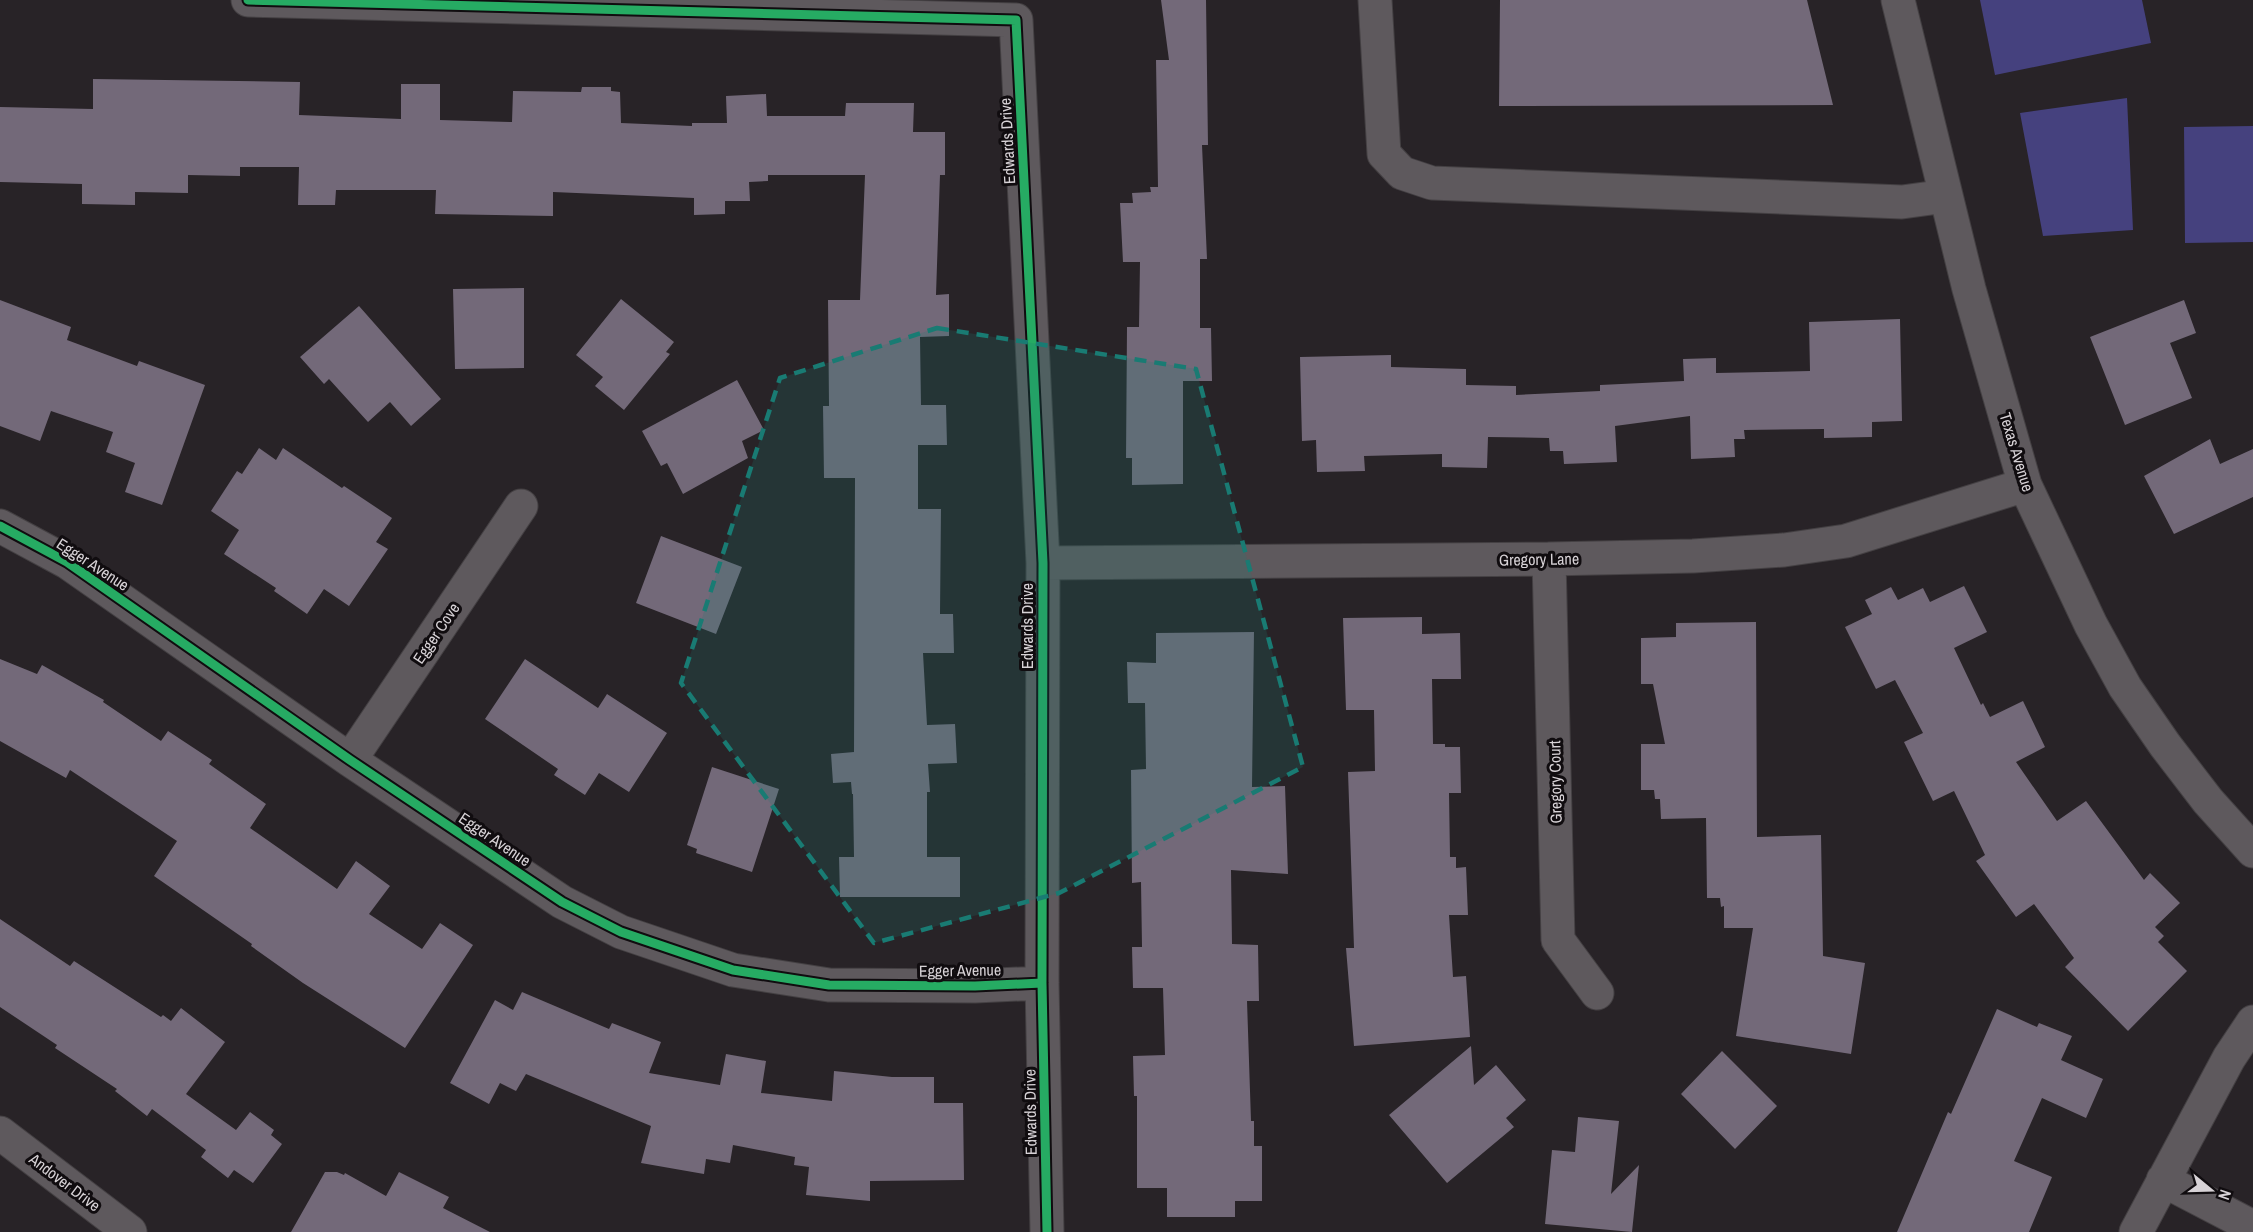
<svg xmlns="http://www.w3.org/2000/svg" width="2253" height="1232" viewBox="0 0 2253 1232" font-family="'Archivo Narrow',sans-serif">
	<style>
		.water { fill: #45417e }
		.building { fill: #736979 }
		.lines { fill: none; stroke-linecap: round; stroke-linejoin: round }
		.minor-casing { stroke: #444043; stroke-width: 35 }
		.minor { stroke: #5e595d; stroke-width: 33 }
		.cycleway-casing { stroke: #100c0f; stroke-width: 13 }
		.cycleway { stroke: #26ab63; stroke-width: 9 }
		.marked { fill: #197b73; fill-opacity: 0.2; stroke: #197b73; stroke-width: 4.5; stroke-dasharray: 12 8; stroke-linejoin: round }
		.labels { text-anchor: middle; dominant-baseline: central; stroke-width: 6; stroke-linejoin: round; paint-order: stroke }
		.street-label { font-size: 16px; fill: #d7d2d6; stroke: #100c0f }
	</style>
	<rect width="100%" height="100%" fill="#282327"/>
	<path class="water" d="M1980,0H2142L2151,43L1995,75Z
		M2127,98L2133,230L2043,236L2020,113Z
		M2253,126V242L2185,243L2184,127Z"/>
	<path class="building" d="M1161,0H1206L1208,145H1202L1207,259H1200V328H1211L1212,381H1183V484L1132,485V458H1126L1127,327H1139L1140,262H1123L1120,203H1133L1132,193L1151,192L1150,187H1158L1156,60H1169Z
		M1500,0H1807L1833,105L1499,106Z
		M93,79L300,82L299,115L401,119V84H440V120L512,122L513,91L581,92L582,87H611V91L620,92L621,123L692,126V123H727L726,96L766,94L767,116H845L846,103H914L913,132H945V175H940L936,295L949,294V336L920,337L921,405H946L947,445H918V509H941L940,614H953L954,653H923L927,725L955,724L957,763L928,764L930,792H927V857H960V897H840L839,857H854L853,794H852L851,782L833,783L831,754L854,752L855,478H824L823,406H829L828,300H860L865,175H768V181L749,182L750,201H725V214L694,215V198L553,192V216L435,214L436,190H336L335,205H298L299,167H240V176L188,175V193L135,192V205L82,204V184L0,182V107L93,109Z
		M524,288V368L455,369L453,289Z
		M621,299L674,342L666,352L670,354L624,410L595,386L603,377L576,355Z
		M0,300L71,327L67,340L137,366L139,361L205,385L162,505L125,492L135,463L106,452L113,432L51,411L40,441L0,426Z
		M2184,300L2196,333L2170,343L2192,398L2125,425L2090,337Z
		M359,306L441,399L411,426L390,402L368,422L329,379L324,384L300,357Z
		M1900,319L1902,421L1872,422V437L1824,438V429L1744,430L1745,439H1734L1735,457L1691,459L1690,416L1615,426L1617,462L1564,464L1563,451H1550L1549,438L1488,437L1487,468L1442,467V454L1364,456L1365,471L1317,472L1316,440L1302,441L1300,357L1391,355V367L1466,369V385L1516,386V395L1600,391V385L1684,381L1683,359L1716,358V373L1810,371L1809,322Z
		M737,380L764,430L742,441L748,458L683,494L667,463L661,466L642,431Z
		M2210,439L2220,464L2253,449V497L2174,534L2144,476Z
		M259,448L276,460L283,448L342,488L344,486L392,518L376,542L388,549L349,606L324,589L307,614L274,591L276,588L224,554L239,530L211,511L237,471L242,474Z
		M661,536L742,567L716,634L636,603Z
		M1964,586L1987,632L1954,648L1981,705L1983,703L1990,717L2023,701L2045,747L2016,762L2057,821L2086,801L2144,880L2150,873L2180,903L2155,927L2164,936L2158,942L2187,971L2128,1031L2065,967L2074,958L2034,904L2016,917L1976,861L1985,855L1954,791L1933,801L1904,742L1923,733L1895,680L1876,689L1845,627L1872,614L1865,600L1891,587L1898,600L1923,588L1930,602Z
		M1422,617V634L1460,633L1461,679H1432L1433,744H1445V747H1460L1461,793H1449L1450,857H1456V868L1466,867L1468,915H1449L1453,977L1466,976L1470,1037L1354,1046L1346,948H1354L1348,772L1375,771L1374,710H1346L1343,618Z
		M1756,622L1757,837L1821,835L1823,956L1865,963L1851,1054L1736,1036L1753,928H1724V906L1721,907L1720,898H1707L1706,818L1661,819L1660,799H1655L1654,790H1641V744H1665L1653,684H1641V638L1676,637V623Z
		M1254,632L1252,787L1285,786L1288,874L1231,870L1232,944L1258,945L1259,1001H1247L1251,1121H1254V1146H1262V1201H1235V1217H1167V1188H1137V1096H1134L1133,1056L1165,1055L1163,988H1133L1132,947H1142L1141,882L1132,883L1131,770L1146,769L1145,703H1128L1127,662L1156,663V633Z
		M0,659L37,674L42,665L104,700L103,702L161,741L168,731L212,760L209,764L266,804L250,828L337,889L356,861L390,886L369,914L422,949L440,923L473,945L405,1048L303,983L251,946L252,944L154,876L177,841L70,770L66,778L0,741Z
		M525,659L598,708L607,694L667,733L629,792L599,773L585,795L554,775L558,769L485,719Z
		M712,767L779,789L752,872L696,853L697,849L687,845Z
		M0,919L70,966L74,961L161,1017L163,1015L171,1021L181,1008L225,1042L186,1094L236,1130L250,1112L274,1130L271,1135L282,1144L253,1183L234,1170L228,1178L201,1157L206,1150L152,1109L147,1116L115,1091L117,1089L55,1048L57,1045L0,1007Z
		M522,992L609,1029L612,1023L661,1042L649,1073L720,1085L726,1054L766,1061L761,1093L832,1101L834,1071L892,1077H934V1103H963L964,1180L870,1181V1201L806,1195L809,1167L794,1165L795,1157L733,1145L730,1163L706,1159L704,1174L641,1163L651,1126L526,1074L516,1091L500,1083L489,1104L450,1083L495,1000L513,1010Z
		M1997,1009L2037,1027L2039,1023L2072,1036L2061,1060L2103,1079L2086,1118L2042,1098L2014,1161L2052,1177L2029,1232H1897L1948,1112L1951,1114Z
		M1471,1046L1474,1085L1496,1065L1526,1100L1506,1118L1514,1127L1447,1183L1389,1115Z
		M1722,1051L1777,1106L1735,1149L1681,1094Z
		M1578,1117L1619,1121L1611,1194L1639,1165L1632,1232L1545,1224L1552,1150L1575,1152Z
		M325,1172H337L344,1175L345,1173L386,1196L399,1172L449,1197L443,1208L490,1232H291Z"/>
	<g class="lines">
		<defs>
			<path id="minor" d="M248,0L1016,20L1043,563L1042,983L1047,1232
				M1375,0L1384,154L1402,173L1432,183L1902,202L1946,196
				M1898,0L1969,289L2025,485L2091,625L2125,687L2165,745L2208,801L2253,851
				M0,526L67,562L350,760L562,902L621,932L733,970L829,985L975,986L1042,983
				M1549,559L1558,940L1597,993
				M1043,563L1549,559L1693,556L1784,550L1846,541L2025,485
				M350,760L521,506
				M0,1133L130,1232
				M2163,1180L2253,1227
				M2136,1232L2229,1058L2253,1022"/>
		</defs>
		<use href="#minor" class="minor-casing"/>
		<use href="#minor" class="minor"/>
		<defs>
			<path id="cycleway" d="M248,0L1016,20L1043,563L1042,983L1047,1232
				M0,526L67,562L350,760L562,902L621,932L733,970L829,985L975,986L1042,983"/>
		</defs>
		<use href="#cycleway" class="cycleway-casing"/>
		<use href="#cycleway" class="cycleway"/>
	</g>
	<path class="marked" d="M937,328L1196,369L1303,767L1059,893L874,943L681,683L780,378Z"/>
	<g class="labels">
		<g class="street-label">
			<text transform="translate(1007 141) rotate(-93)">Edwards Drive</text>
			<text transform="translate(2017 452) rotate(73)">Texas Avenue</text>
			<text transform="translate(1539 559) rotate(-1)">Gregory Lane</text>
			<text transform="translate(93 564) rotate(33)">Egger Avenue</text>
			<text transform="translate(1027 626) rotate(-90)">Edwards Drive</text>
			<text transform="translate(436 633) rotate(-56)">Egger Cove</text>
			<text transform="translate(1555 782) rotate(-91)">Gregory Court</text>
			<text transform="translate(495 839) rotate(34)">Egger Avenue</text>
			<text transform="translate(960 970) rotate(-1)">Egger Avenue</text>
			<text transform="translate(1030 1112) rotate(-91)">Edwards Drive</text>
			<text transform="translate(65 1182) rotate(37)">Andover Drive</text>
		</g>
	</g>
	<g transform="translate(2211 1190) rotate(109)" stroke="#100c0f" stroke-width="4.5" paint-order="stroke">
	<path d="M0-4.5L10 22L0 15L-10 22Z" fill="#d7d2d6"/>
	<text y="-9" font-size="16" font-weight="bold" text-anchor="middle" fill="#d7d2d6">N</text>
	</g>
</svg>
